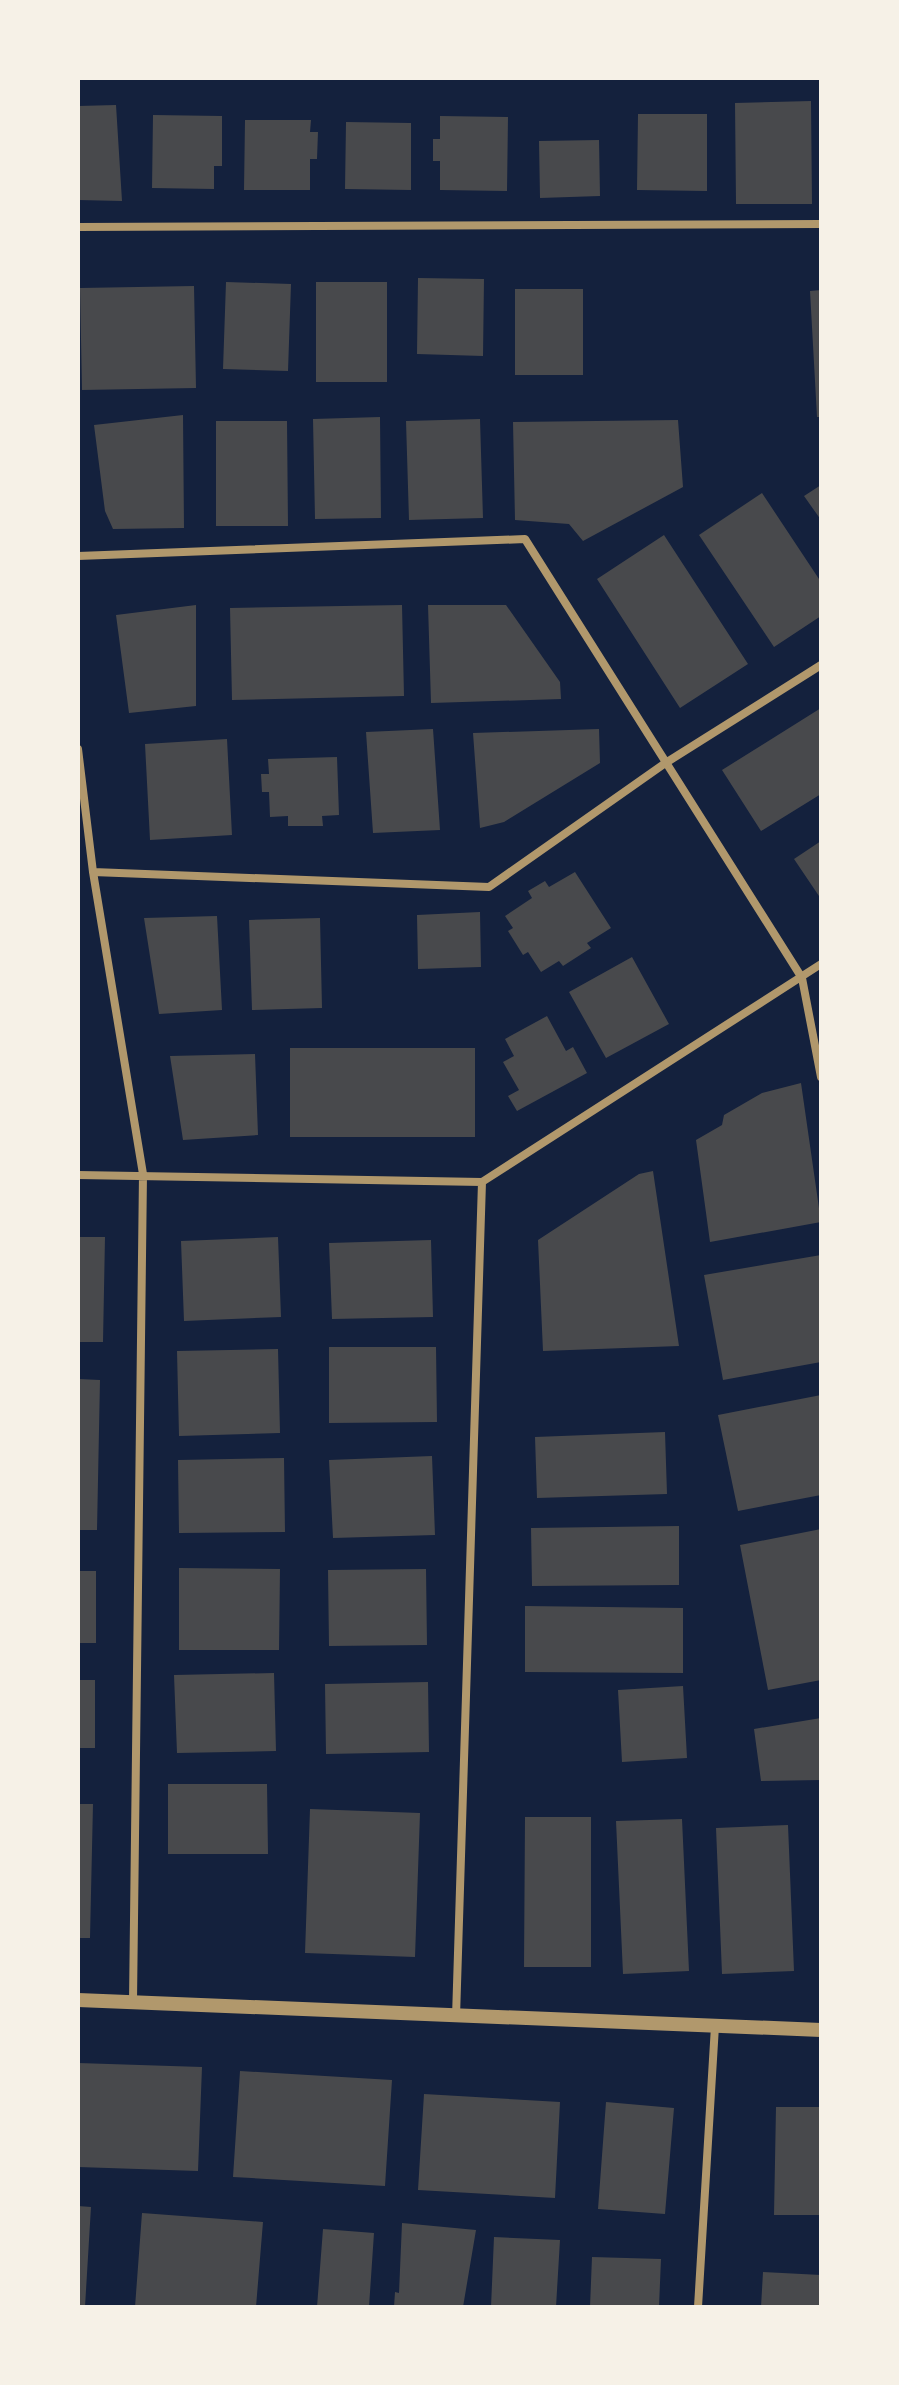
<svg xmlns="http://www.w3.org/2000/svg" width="899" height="2385" viewBox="0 0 899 2385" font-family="Manrope,sans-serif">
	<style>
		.building { fill: #48494c }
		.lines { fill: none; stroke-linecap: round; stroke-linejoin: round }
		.minor { stroke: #b1986c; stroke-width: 8 }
		.tertiary { stroke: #b1986c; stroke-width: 14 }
	</style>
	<rect width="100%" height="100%" fill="#14213d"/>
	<path class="building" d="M811,101L812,204H736L735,103Z
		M116,105L122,201L78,200V106Z
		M638,114H707V191L637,190Z
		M153,115L222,116V166H214V189L152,188Z
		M440,116L508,117L507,191L440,190V161H433V139H440Z
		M245,120H311L310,132H318L317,159H310V190H244Z
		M346,122L411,123V190L345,189Z
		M599,140L600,196L540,198L539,141Z
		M418,278L484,279L483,356L417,354Z
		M226,282L291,284L288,371L223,369Z
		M316,282H387V382H316Z
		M194,286L196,388L82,390L80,288Z
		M515,289H583V375H515Z
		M821,290V417H817L810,291Z
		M183,415L184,528L113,529L105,511L94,425Z
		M380,417L381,518L315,519L313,419Z
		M480,419L483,518L409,520L406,421Z
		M678,420L683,487L583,541L569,524L515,520L513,422Z
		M216,421H287L288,526H216Z
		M821,485V520L804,496Z
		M762,493L821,582V616L774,647L699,535Z
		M664,535L748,664L680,708L597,579Z
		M196,605V706L129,713L116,615Z
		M402,605L404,696L232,700L230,608Z
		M428,605H506L560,682L561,699L431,703Z
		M821,708V794L761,831L722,770Z
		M433,729L440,830L373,833L366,732Z
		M599,729L600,763L504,822L480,828L473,733Z
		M227,739L232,835L150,840L145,744Z
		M337,757L339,815L322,816L323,826H288V816L270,817L269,792H262L261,774H269L268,759Z
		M821,841V899L794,859Z
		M575,872L611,928L587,943L591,948L563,966L559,961L541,972L528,952L523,955L508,931L513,928L505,916L532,898L528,891L545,881L549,887Z
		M480,912L481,967L418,969L417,915Z
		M217,916L222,1010L159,1014L144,918Z
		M320,918L322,1008L252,1010L249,920Z
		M632,957L669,1024L606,1058L569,992Z
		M547,1016L566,1051L573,1047L587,1073L517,1111L508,1096L519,1090L503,1062L514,1056L505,1039Z
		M290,1048H475V1137H290Z
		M255,1054L258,1135L183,1140L170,1056Z
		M801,1083L821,1222L710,1242L696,1140L722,1125L724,1115L762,1093Z
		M653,1171L679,1346L543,1351L538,1240L639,1174Z
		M78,1237H105L103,1342H78Z
		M278,1237L281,1317L184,1321L181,1241Z
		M431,1240L433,1317L332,1319L329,1243Z
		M821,1255V1362L723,1380L704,1275Z
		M329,1347H436L437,1422L329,1423Z
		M278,1349L280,1433L179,1436L177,1351Z
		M78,1379L100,1380L97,1530H78Z
		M821,1395V1495L738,1511L718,1415Z
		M665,1432L667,1494L537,1498L535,1437Z
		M432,1456L435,1535L333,1538L329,1460Z
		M284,1458L285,1532L179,1533L178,1460Z
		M679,1526V1585L532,1586L531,1528Z
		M821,1529V1680L768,1690L740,1545Z
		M179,1568L280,1569L279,1650H179Z
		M426,1569L427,1645L329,1646L328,1570Z
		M78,1571H96V1643H78Z
		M525,1606L683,1608V1673L525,1672Z
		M274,1673L276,1751L177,1753L174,1675Z
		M78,1680H95V1748H78Z
		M428,1682L429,1752L326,1754L325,1684Z
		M683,1686L687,1758L622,1762L618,1690Z
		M821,1718V1780L761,1781L754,1729Z
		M168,1784H267L268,1854H168Z
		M78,1804H93L90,1938H78Z
		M310,1809L420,1813L415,1957L305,1953Z
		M525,1817H591V1967H524Z
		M682,1819L689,1971L623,1974L616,1821Z
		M788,1825L794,1971L722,1974L716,1828Z
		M78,2063L202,2067L198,2171L78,2167Z
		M240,2071L392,2080L385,2186L233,2177Z
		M424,2094L560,2102L555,2198L418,2190Z
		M606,2102L674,2108L665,2214L598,2209Z
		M776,2107H821V2215H774Z
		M78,2206L91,2207L85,2307H78Z
		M142,2213L263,2222L256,2307H135Z
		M402,2223L476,2230L463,2307H394L395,2292L399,2293Z
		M323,2229L374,2233L369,2307H317Z
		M494,2237L560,2240L556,2307H491Z
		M592,2257L661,2259L659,2307H590Z
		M763,2272L821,2275V2307H761Z"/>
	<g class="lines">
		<path class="minor" d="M78,227L821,224
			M78,556L525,539L802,978L821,1077
			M78,749L93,872L143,1174L133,2002
			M93,872L489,887L664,764L821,665
			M78,1175L482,1182L821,964
			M456,2017L482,1182
			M698,2307L715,2026"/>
		<path class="tertiary" d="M78,2000L821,2030"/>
	</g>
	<rect width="899" height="2385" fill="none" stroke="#f6f1e7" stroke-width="160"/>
</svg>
